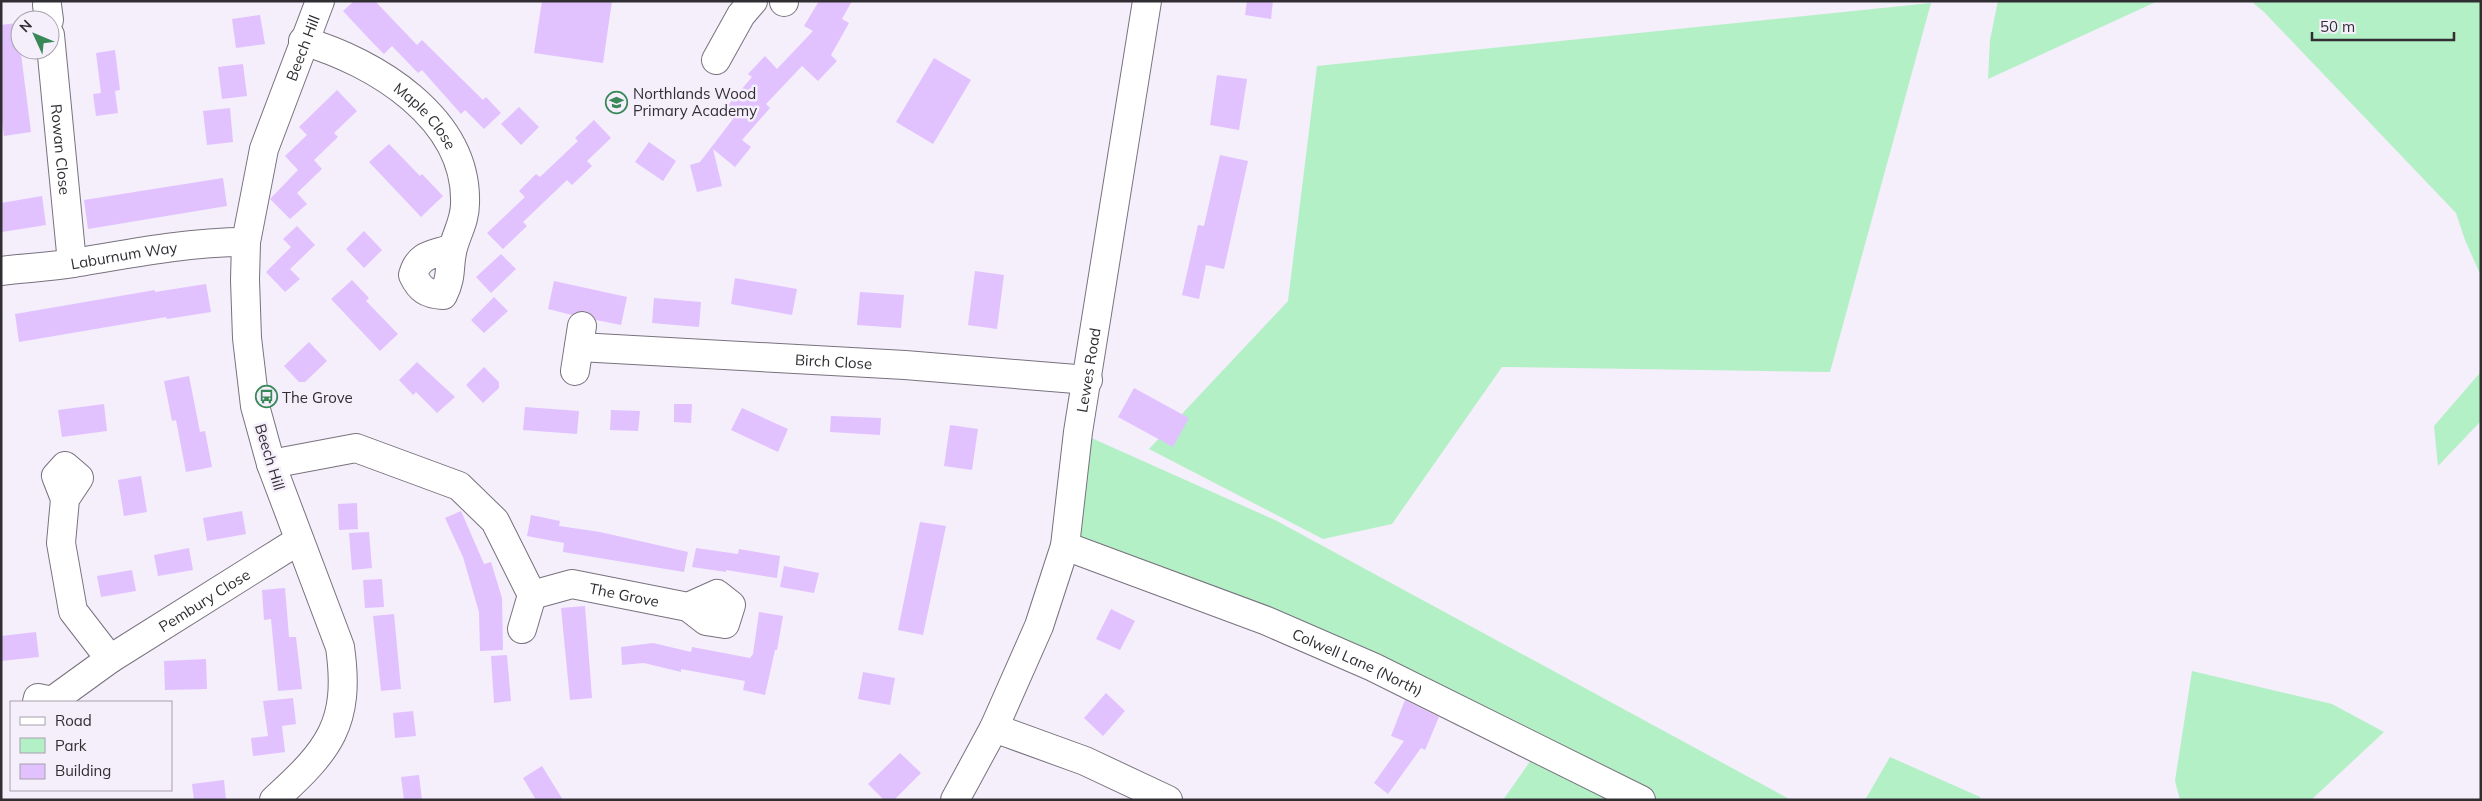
<svg xmlns="http://www.w3.org/2000/svg" width="2482" height="801" viewBox="0 0 2482 801" font-family="Mulish,sans-serif">
	<style>
		.green { fill: #b3f0c6 }
		.building { fill: #e1c2ff }
		.lines { fill: none; stroke-linecap: round; stroke-linejoin: round }
		.minor-casing { stroke: #78727d; stroke-width: 30 }
		.highway-casing { stroke: #78727d; stroke-width: 30 }
		.minor { stroke: #fff; stroke-width: 28 }
		.highway { stroke: #fff; stroke-width: 28 }
		.labels { text-anchor: middle; dominant-baseline: central; stroke-width: 5; stroke-linejoin: round; paint-order: stroke }
		.street-label { font-size: 15px; fill: #302e33; stroke: #f5eefb }
		.poi-label { font-size: 15px; fill: #302e33; stroke: #f5eefb; text-anchor: start }
	</style>
	<rect width="100%" height="100%" fill="#f5eefb"/>
	<path class="green" d="M1998,1H2158L1988,79L1990,40Z
		M2251,1H2481V276L2465,240L2456,213L2264,12Z
		M1931,3L1830,372L1502,367L1392,524L1323,539L1149,449L1288,301L1317,66Z
		M2481,367V421L2438,466L2434,426L2479,374Z
		M1078,432L1275,520L1791,800H1503L1543,743L1065,546Z
		M2192,671L2332,704L2384,732L2311,800H2180L2175,781Z
		M1890,757L1980,797L1981,800H1865Z"/>
	<path class="building" d="M354,1H375L417,45L422,40L483,100L486,97L501,113L484,129L465,110L461,114L422,70L418,73L392,46L384,54L371,41L343,11Z
		M542,1H612L603,63L534,53Z
		M819,1H852L842,19L849,23L831,55L837,61L818,81L802,66L766,104L770,108L742,140L751,147L735,167L713,149L722,186L697,192L690,165L700,162L733,119L724,110L752,77L748,74L765,56L777,69L813,31L804,26Z
		M1247,1H1273L1271,19L1245,15Z
		M260,15L265,44L236,48L232,19Z
		M17,23L31,132L4,136L1,113V25Z
		M115,50L120,90L115,91L118,113L96,116L93,94L101,93L96,53Z
		M934,58L971,80L933,144L896,122Z
		M243,64L247,96L222,99L218,67Z
		M1217,75L1247,79L1239,130L1210,125Z
		M337,90L357,111L334,133L338,137L314,160L322,169L297,193L307,204L290,219L270,199L298,170L285,156L307,135L299,127Z
		M519,107L539,127L521,145L501,124Z
		M230,108L233,142L207,145L203,111Z
		M594,120L611,138L587,161L592,166L572,185L567,180L523,222L527,226L503,249L487,233L525,197L519,191L536,174L540,177L578,141L575,138Z
		M649,142L676,161L663,181L635,162Z
		M389,144L420,176L422,174L443,196L421,217L369,162Z
		M1220,155L1248,161L1224,269L1206,265L1199,299L1182,295L1198,225L1204,226Z
		M223,178L227,206L88,229L84,200Z
		M42,196L46,225L2,232L1,203Z
		M297,226L315,245L290,269L300,279L285,292L266,272L291,247L283,239Z
		M364,231L382,250L364,268L346,249Z
		M501,254L516,269L491,293L476,277Z
		M975,271L1004,275L997,329L968,325Z
		M735,278L797,289L792,315L731,304Z
		M352,280L369,298L366,301L398,334L380,351L331,299Z
		M554,281L627,297L621,325L596,320L591,314L585,311L572,315L548,309Z
		M206,284L211,312L167,319L166,317L19,342L15,314L155,290V292Z
		M860,292L904,295L901,328L857,325Z
		M494,297L508,311L484,333L471,320Z
		M654,298L701,302L699,327L652,323Z
		M309,342L327,361L305,382H299L284,366Z
		M417,362L455,397L437,413L416,392L413,395L399,380Z
		M484,367L499,382V388L483,403L466,385Z
		M189,376L200,432L205,431L212,467L186,472L176,420L172,421L164,381Z
		M1134,388L1189,418L1173,447L1118,417Z
		M104,404L107,431L62,437L58,410Z
		M674,404H692L691,423L674,422Z
		M525,407L579,411L577,434L523,430Z
		M742,408L788,429L778,452L731,430Z
		M611,410L640,411L638,431L610,430Z
		M831,416L881,418L880,435L830,432Z
		M950,425L978,429L972,470L944,466Z
		M141,476L147,512L124,516L118,480Z
		M357,503L358,529L339,530L338,504Z
		M242,511L246,534L207,541L203,518Z
		M461,511L484,564L491,562L502,598L503,650L480,651L479,612L463,557L445,518Z
		M531,515L560,521L559,526L600,532L688,552L684,572L563,552L564,543L527,536Z
		M920,522L946,526L923,635L898,630Z
		M369,532L372,568L352,570L349,533Z
		M189,548L193,570L158,576L154,555Z
		M696,548L738,554L739,549L780,556L777,578L726,570V572L692,567Z
		M784,566L819,573L814,593L780,587Z
		M132,570L136,591L101,597L97,576Z
		M382,579L384,607L365,608L363,580Z
		M285,588L289,637H296L302,689L278,691L271,619L264,620L262,590Z
		M585,606L592,698L570,700L561,608Z
		M1111,609L1135,621L1120,650L1096,639Z
		M759,612L783,616L777,650H775L765,695L743,690L745,681L681,669V672L644,663L622,665L621,647L653,643L691,652L692,647L750,658L753,654Z
		M394,614L401,689L381,691L373,616Z
		M36,632L39,657L1,661V636Z
		M507,655L511,701L494,703L491,656Z
		M206,659L207,689L165,690L164,661Z
		M863,672L895,678L890,705L858,699Z
		M1106,693L1125,711L1103,736L1084,718Z
		M293,698L296,724L282,726L285,752L253,756L251,738L268,736L263,701Z
		M1405,700L1439,717L1425,750L1421,748L1388,794L1374,783L1404,741L1391,736Z
		M413,711L416,736L395,738L393,713Z
		M900,753L921,773L894,800H884L868,784Z
		M542,766L563,800H536L523,778Z
		M419,775L422,800H404L401,777Z
		M224,780L226,800H194L192,784Z"/>
	<g class="lines">
		<defs>
			<g id="minor">
				<path d="M784,2V1"/>
				<path d="M47,5L49,20"/>
				<path id="s1" d="M50,35L72,263"/>
				<path id="s2" d="M303,41C375,62 468,118 465,204C465,220 457,233 453,248C448,266 453,275 443,295C427,294 420,290 413,275C419,253 434,255 453,248"/>
				<path d="M716,60L741,15L753,1"/>
				<path id="s3" d="M1,271C25,268 50,267 74,263C132,253 188,242 246,242"/>
				<path id="s4" d="M579,347L905,365L1088,380"/>
				<path d="M575,371L582,326"/>
				<path id="s5" d="M271,464L356,448L459,486L495,521L532,595L572,584L688,607L717,594L731,605L725,624L706,621L688,607"/>
				<path d="M65,499L79,478L65,466L56,476L65,499L61,543L73,611L110,659"/>
				<path id="s6" d="M1065,546L1267,621L1373,667L1641,800"/>
				<path d="M522,629L532,595"/>
				<path id="s7" d="M37,702L38,698L52,701L110,659L298,541"/>
				<path d="M994,728L1085,761L1168,800"/>
				<path id="s8" d="M274,800C329,750 351,724 340,647L271,464L255,406L247,338L245,280L246,242L264,149L320,1"/>
			</g>
			<g id="highway">
				<path id="s9" d="M955,800L994,728L1039,626L1065,546L1078,432L1147,1"/>
			</g>
		</defs>
		<use href="#minor" class="minor-casing"/>
		<use href="#highway" class="highway-casing"/>
		<use href="#minor" class="minor"/>
		<use href="#highway" class="highway"/>
	</g>
	<defs>
		<symbol id="school-ring" viewBox="-11 -11 22 22"><circle r="9.5" fill="#f5eefb" stroke="#398858" stroke-width="1.5"/><path d="M0-5L7-2L0 1L-7-2ZM-4 1L0 2.5L4 1V4Q0 6-4 4Z" fill="#398858"/></symbol>
		<symbol id="bus-ring" viewBox="-11 -11 22 22"><circle r="9.5" fill="#f5eefb" stroke="#398858" stroke-width="1.5"/><path d="M-5-6H5V4H4V6H2V4H-2V6H-4V4H-5ZM-3.5-4V0h7V-4ZM-3.5 1.2v1.5H-2V1.2ZM2 1.2v1.5H3.5V1.2Z" fill="#398858"/></symbol>
	</defs>
	<g fill-rule="evenodd">
		<use href="#school-ring" x="604" y="90" width="25" height="25"/>
		<use href="#bus-ring" x="254" y="384" width="25" height="25"/>
	</g>
	<g class="labels">
		<g class="street-label">
			<text stroke="none"><textPath href="#s8" startOffset="800">Beech Hill</textPath></text>
			<text stroke="none"><textPath href="#s2" startOffset="146">Maple Close</textPath></text>
			<text stroke="none"><textPath href="#s1" startOffset="115">Rowan Close</textPath></text>
			<text stroke="none"><textPath href="#s3" startOffset="124">Laburnum Way</textPath></text>
			<text stroke="none"><textPath href="#s4" startOffset="255">Birch Close</textPath></text>
			<text stroke="none"><textPath href="#s9" startOffset="455">Lewes Road</textPath></text>
			<text transform="translate(270 457) rotate(73)">Beech Hill</text>
			<text stroke="none"><textPath href="#s5" startOffset="424">The Grove</textPath></text>
			<text stroke="none"><textPath href="#s7" startOffset="201">Pembury Close</textPath></text>
			<text stroke="none"><textPath href="#s6" startOffset="315">Colwell Lane (North)</textPath></text>
		</g>
		<g class="poi-label">
			<text x="633" y="93">Northlands Wood<tspan x="633" dy="17">Primary Academy</tspan></text>
			<text x="282" y="397">The Grove</text>
		</g>
	</g>
	<rect width="2482" height="801" fill="none" stroke="#302e33" stroke-width="5"/>
	<rect x="10" y="701" width="162" height="90" fill="#f5eefb" stroke="#a6a1ab"/>
	<rect x="20" y="717" width="25" height="8" fill="#ffffff" stroke="#a6a1ab"/>
	<text x="55" y="726" font-size="15" fill="#302e33">Road</text>
	<rect x="20" y="738" width="25" height="15" fill="#b3f0c6" stroke="#a6a1ab"/>
	<text x="55" y="751" font-size="15" fill="#302e33">Park</text>
	<rect x="20" y="764" width="25" height="15" fill="#e1c2ff" stroke="#a6a1ab"/>
	<text x="55" y="776" font-size="15" fill="#302e33">Building</text>
	<g transform="translate(35 35) rotate(314)"><circle r="24" fill="#f5eefb" stroke="#a6a1ab"/>
	<path d="M0-4L9 19L0 12L-9 19Z" fill="#398858"/>
	<text y="-8" font-size="14" font-weight="bold" text-anchor="middle" fill="#302e33">N</text>
	</g>
	<path d="M2312 32v8h142v-8" fill="none" stroke="#302e33" stroke-width="2.5"/>
	<text x="2320" y="32" font-size="15" fill="#302e33" stroke="#f5eefb" stroke-width="4" paint-order="stroke">50 m</text>
</svg>
